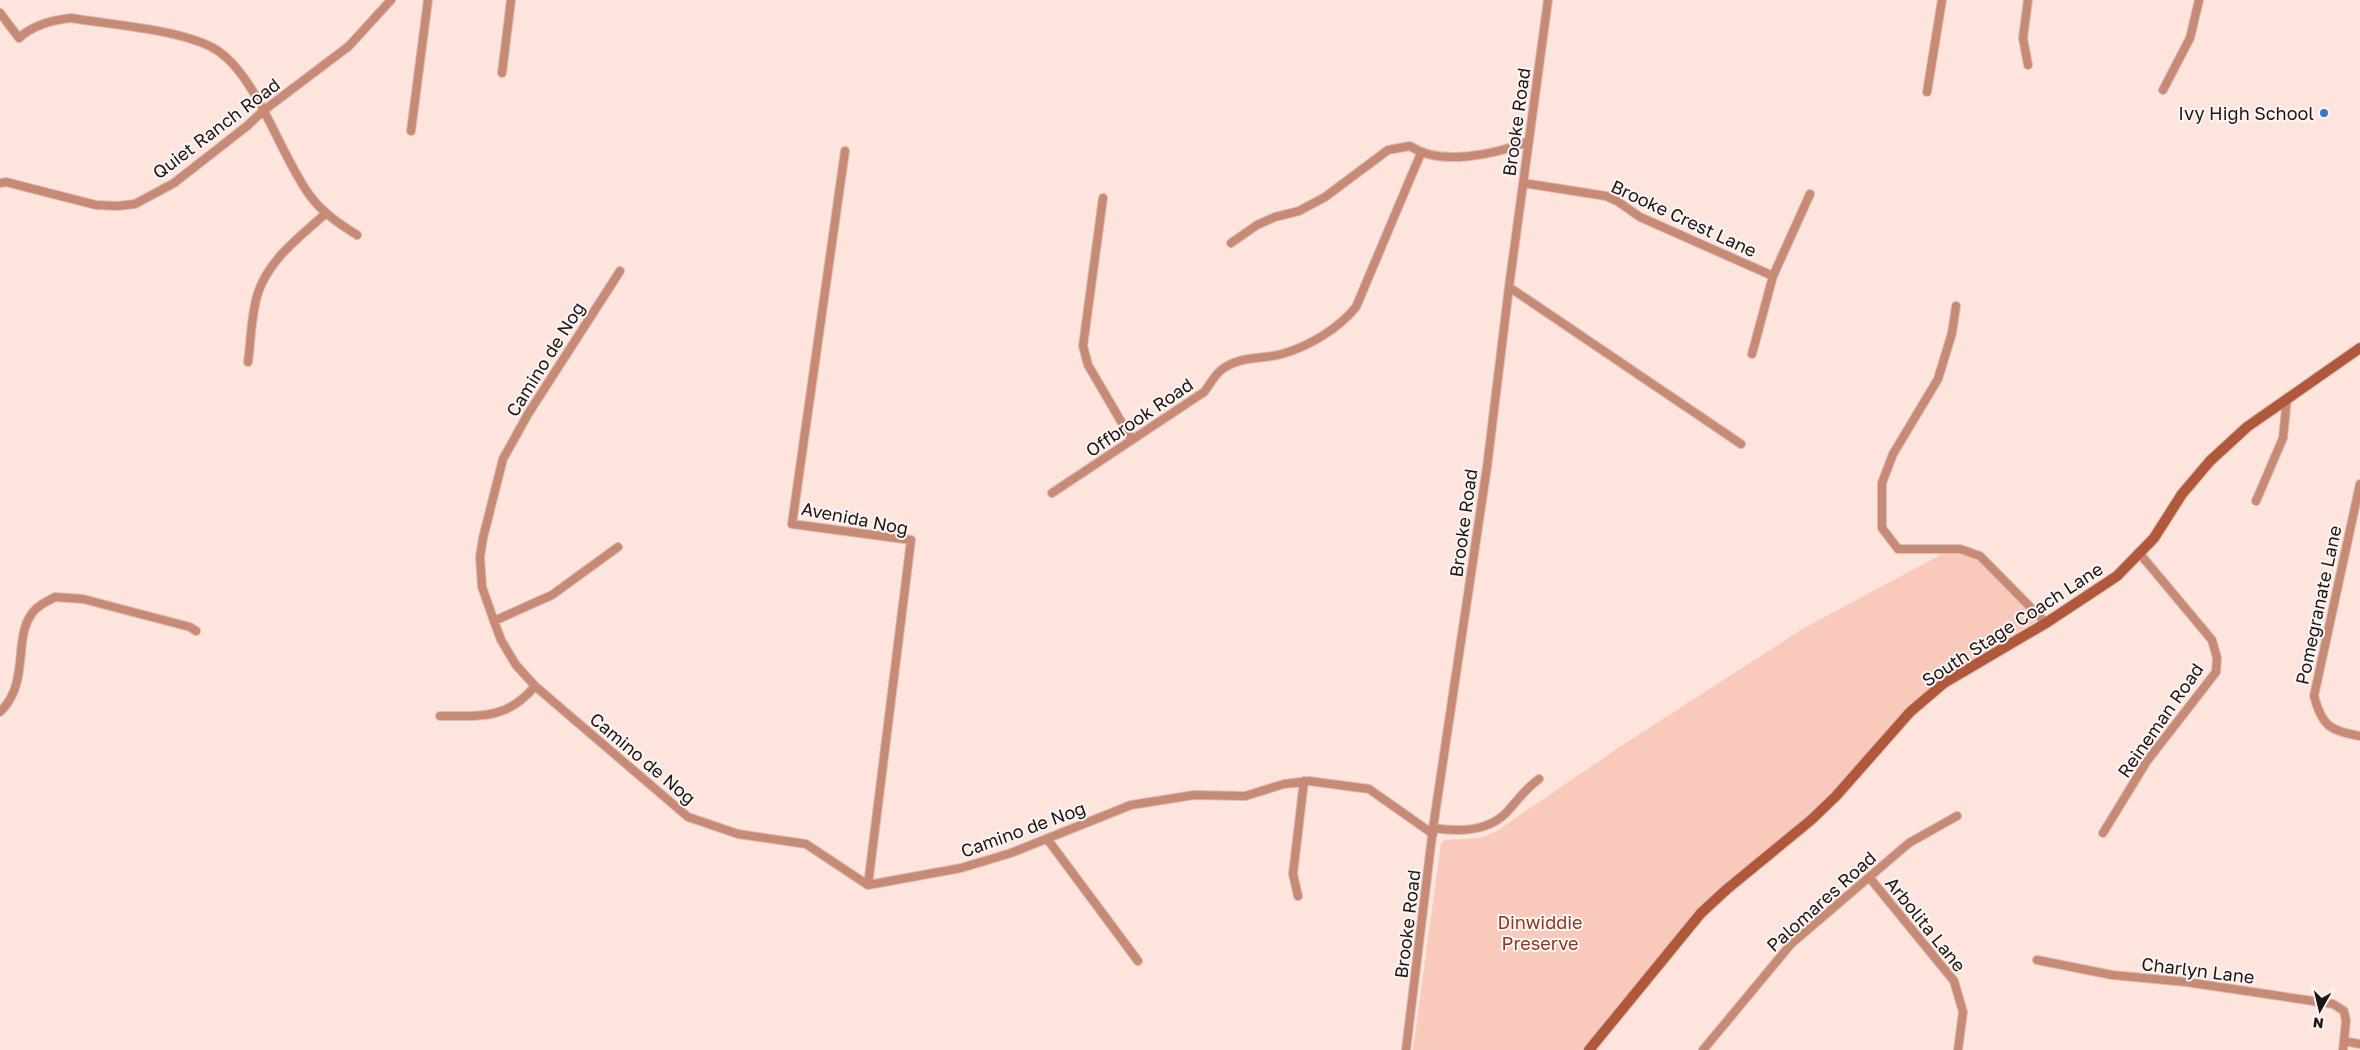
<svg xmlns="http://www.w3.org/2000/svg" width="2360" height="1050" viewBox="0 0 2360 1050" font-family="'Golos Text',sans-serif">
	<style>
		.green { fill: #f9cabb }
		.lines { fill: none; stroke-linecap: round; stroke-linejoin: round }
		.minor-casing { stroke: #d5bfb8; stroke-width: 10 }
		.secondary-casing { stroke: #d5bfb8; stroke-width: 12 }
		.minor { stroke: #c98a75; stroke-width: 8 }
		.secondary { stroke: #b2583a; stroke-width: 10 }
		.poi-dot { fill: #2e7bcb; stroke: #fbf6f5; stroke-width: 2 }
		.labels { text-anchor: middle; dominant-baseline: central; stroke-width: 4; stroke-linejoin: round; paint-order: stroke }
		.poi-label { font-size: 18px; fill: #1f1613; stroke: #fbf6f5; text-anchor: end }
		.street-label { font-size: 18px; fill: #1f1613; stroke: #fbf6f5 }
		.park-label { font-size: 18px; fill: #8b3618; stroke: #fbf6f5 }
	</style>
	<rect width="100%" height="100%" fill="#fde4dc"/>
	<path class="green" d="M1946,552C1961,554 1981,555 1992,564C2011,578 2024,602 2036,621L1945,676L1906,708L1870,754L1806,817L1694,918L1585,1050H1413L1441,843L1445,840L1480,838L1495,832L1621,746L1804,628Z"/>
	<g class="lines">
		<defs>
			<path id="minor" d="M0,13L19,38C33,25 52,20 71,18C110,25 181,29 215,49C257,74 281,158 311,197C324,214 340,224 357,235
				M2028,65L2023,38L2028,0
				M502,73L511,0
				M2163,90L2190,38L2199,0
				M1927,92L1942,0
				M411,131L428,0
				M845,151L792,524L911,540L868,885
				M0,183L6,182L96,205L117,206L135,204L174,183L247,126L263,111L349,46L391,0
				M1523,183L1606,196L1617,201L1640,217L1773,276
				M1103,198L1083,346L1088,365L1132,440
				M1231,243L1257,225L1275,217L1299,211L1325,197L1388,150L1410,146C1441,167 1496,154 1529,141
				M620,271L528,414L503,459L483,538L480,557L482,587L494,621L501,640L516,665L535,686L688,817L738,834L806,844L868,885L961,868L1011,853L1131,805L1194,795L1245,796L1284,784L1309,781L1369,789L1433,834
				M1509,287L1741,444
				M1956,306L1952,333L1938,379L1893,454L1882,483V528L1898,549H1960L1980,556L2046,623
				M1752,354L1773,276L1810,194
				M248,362C251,340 251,314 258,293C269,259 300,237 325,214
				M2360,484L2314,696C2322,726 2330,731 2360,736
				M1052,493L1204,392C1209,386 1214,376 1220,371C1239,355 1261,360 1282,354C1310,346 1339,328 1356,307L1421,153
				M2256,501L2283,438L2287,398
				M494,621L552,595L618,547
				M0,712C31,682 12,638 33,612C38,605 48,601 55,597L83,599L190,627L196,631
				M440,716C480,716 507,720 535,686
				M1433,828C1458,832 1487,832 1506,813C1517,801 1526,788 1539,779
				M2103,833L2147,761L2216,672L2217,658L2212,640L2140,554
				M1048,840L1138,961
				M1869,877L1954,981L1963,1012L1958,1050
				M1298,896L1293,874L1304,781
				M2037,960L2112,975L2186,982L2333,1004L2344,1011L2346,1021L2343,1050
				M2344,1041L2360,1044
				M1406,1050L1433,828L1487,467L1509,287L1548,0
				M1703,1050L1791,944L1909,843L1957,816"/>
			<path id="secondary" d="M1589,1050L1701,913L1727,889L1811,820L1836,796L1910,712L1944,683L2046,623L2117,576L2154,538L2182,494L2210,461L2247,427L2360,348"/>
		</defs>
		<use href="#minor" class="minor-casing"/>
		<use href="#secondary" class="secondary-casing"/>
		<use href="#minor" class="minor"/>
		<use href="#secondary" class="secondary"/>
	</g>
	<circle class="poi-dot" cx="2324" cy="113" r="5"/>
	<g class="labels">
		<g class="poi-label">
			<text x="2314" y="113">Ivy High School</text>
		</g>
		<g class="street-label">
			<text transform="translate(1516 122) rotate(-82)">Brooke Road</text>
			<text transform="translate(216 128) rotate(-37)">Quiet Ranch Road</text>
			<text transform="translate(1684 218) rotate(25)">Brooke Crest Lane</text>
			<text transform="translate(545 359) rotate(-58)">Camino de Nog</text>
			<text transform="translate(1139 417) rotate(-34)">Offbrook Road</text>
			<text transform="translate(855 518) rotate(11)">Avenida Nog</text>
			<text transform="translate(1463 523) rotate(-82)">Brooke Road</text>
			<text transform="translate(2318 605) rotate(-78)">Pomegranate Lane</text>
			<text transform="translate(2012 624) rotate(-33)">South Stage Coach Lane</text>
			<text transform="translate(2160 720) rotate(-55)">Reineman Road</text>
			<text transform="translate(643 758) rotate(40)">Camino de Nog</text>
			<text transform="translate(1023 829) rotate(-20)">Camino de Nog</text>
			<text transform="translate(1821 901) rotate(-42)">Palomares Road</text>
			<text transform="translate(1407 924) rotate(-83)">Brooke Road</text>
			<text transform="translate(1926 924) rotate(51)">Arbolita Lane</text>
			<text transform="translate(2198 970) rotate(7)">Charlyn Lane</text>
		</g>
		<g class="park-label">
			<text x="1540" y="922">Dinwiddie<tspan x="1540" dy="21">Preserve</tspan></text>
		</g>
	</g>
	<g transform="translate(2320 1010) rotate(188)" stroke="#fbf6f5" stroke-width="4" paint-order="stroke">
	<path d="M0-4L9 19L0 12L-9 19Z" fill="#1f1613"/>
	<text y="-8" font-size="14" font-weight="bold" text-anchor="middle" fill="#1f1613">N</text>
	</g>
</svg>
